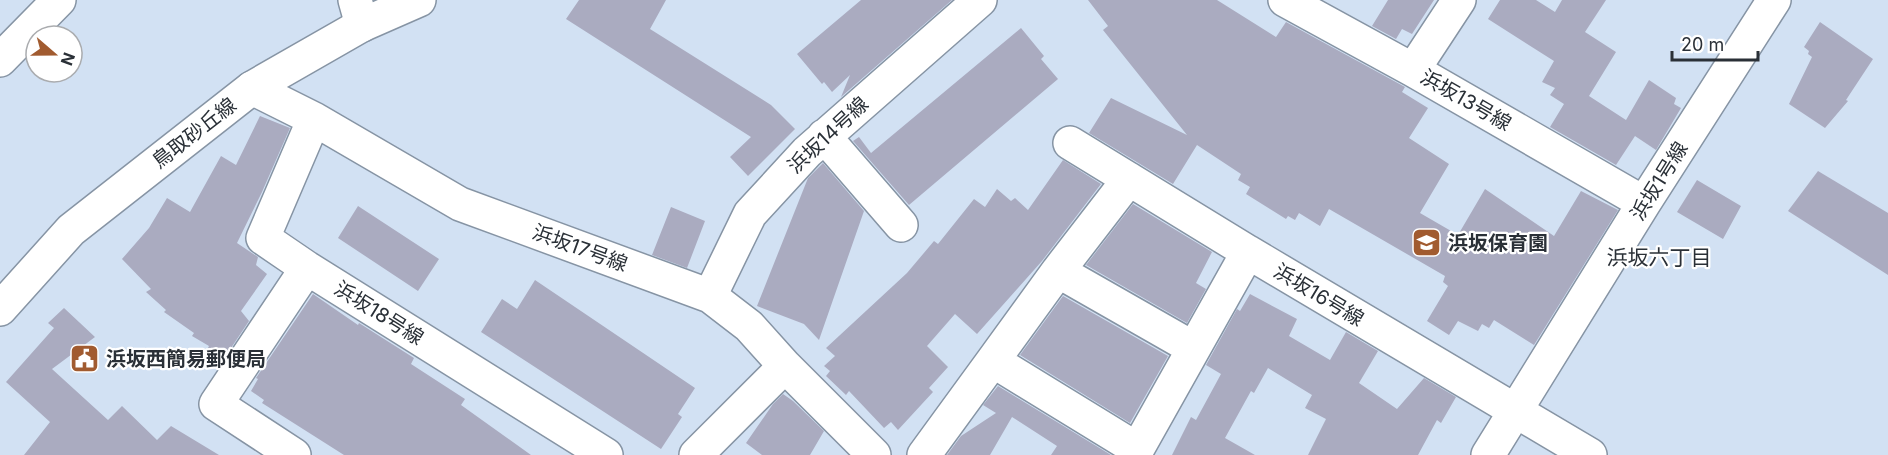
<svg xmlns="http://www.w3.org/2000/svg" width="1888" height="455" viewBox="0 0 1888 455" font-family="Inter,'Noto Sans JP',sans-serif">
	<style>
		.building { fill: #aaabc0 }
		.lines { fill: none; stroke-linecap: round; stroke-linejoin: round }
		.street-casing { stroke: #8694a4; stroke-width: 36 }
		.secondary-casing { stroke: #8694a4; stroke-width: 36 }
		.street { stroke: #fff; stroke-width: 33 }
		.secondary { stroke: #fff; stroke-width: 33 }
		.labels { text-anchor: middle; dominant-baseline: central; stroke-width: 4.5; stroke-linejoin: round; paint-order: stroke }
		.street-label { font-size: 20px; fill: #2a3037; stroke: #fff }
		.poi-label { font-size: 20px; font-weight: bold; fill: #2a3037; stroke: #fff; text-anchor: start }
		.neighbourhood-label { font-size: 21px; fill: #2a3037; stroke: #fff }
	</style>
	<rect width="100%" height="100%" fill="#d2e1f3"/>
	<path class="building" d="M579,0H666L650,29L771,105L795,129L748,176L730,157L751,137L566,19Z
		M861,0H952L841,97L850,75L832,92L824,82L822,84L797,54Z
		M1088,0H1217L1276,37L1286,22L1405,87L1402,92L1428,108L1409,138L1449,164L1420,213L1458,235L1485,189L1554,236L1581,191L1618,210L1534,345L1494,320L1489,328L1482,324L1478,331L1458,321L1449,335L1427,321L1448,286L1443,282L1445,276L1329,209L1320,226L1299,213L1295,220L1288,216L1286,219L1246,194L1250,187L1238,180L1241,174L1197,145L1173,184L1089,133L1111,98L1187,135L1103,30L1108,26Z
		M1388,0H1434L1412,34L1402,29L1396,39L1372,26Z
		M1500,0H1536L1555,12L1562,0H1606L1585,32L1616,52L1589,96L1626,120L1649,80L1676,98L1674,104L1681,108L1656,150L1635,136L1616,165L1550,127L1564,104L1550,95L1555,88L1542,82L1554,61L1488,19Z
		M1820,22L1873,59L1846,100L1848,101L1825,128L1789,104L1812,57L1808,54L1809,51L1804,47Z
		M1021,28L1044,56L1041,59L1058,79L909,205L853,141L859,137L871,153Z
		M260,116L290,128L262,192L237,243L258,257L256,265L267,274L241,311L249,321L223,360L206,352L209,346L192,336L194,333L164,312L166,310L146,292L151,289L122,259L149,228L167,198L190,212L221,156L236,165Z
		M1063,160L1101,184L1042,261L977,334L955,314L927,346L948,367L929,388L933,392L898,430L891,422L884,428L849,391L846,395L826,376L830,371L824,366L835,356L826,348L907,273L934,241L938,244L974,199L985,207L997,189L1011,201L1015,198L1028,210Z
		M823,163L864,211L819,340L804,324L757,306L808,178Z
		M1818,171L1888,213V275L1788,211Z
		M1697,180L1741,206L1723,239L1677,212Z
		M1133,204L1212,252L1196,283L1206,289L1187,323L1086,265Z
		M358,206L439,259L418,291L338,238Z
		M671,207L705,221L687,268L652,255Z
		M535,280L695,388L678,414L682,417L661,449L481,332L502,299L517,309Z
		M313,294L358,325L359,323L414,358L411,364L465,399L461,405L531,455H344L262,403L264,400L251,391L258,379L256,378Z
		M1250,294L1297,319L1289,336L1330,360L1346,332L1378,351L1359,383L1397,409L1424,378L1456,397L1441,423L1437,420L1418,455H1308L1326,419L1305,408L1312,395L1268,368L1254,393L1251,391L1225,438L1255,455H1172L1191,417L1196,420L1221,374L1206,365L1237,309L1240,311Z
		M1063,296L1168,356L1130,423L1020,355Z
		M64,308L95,337L52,369L108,420L122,406L157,440L171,426L219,455H24L50,422L6,382L54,328L48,323Z
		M998,386L1111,455H1051L1057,446L1012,417L990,455H947L961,436L996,413L983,405Z
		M783,394L793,401L824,431L810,455H762L746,443L773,404Z"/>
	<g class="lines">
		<defs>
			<path id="street" d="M355,0L362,25
				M1285,0L1413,70L1644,203
				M0,60L59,0
				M1413,70L1459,0
				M252,88L314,119L460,204L710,296L749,326L785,366L874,455
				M314,119L263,238L307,268L606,455
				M824,136L901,225
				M1070,143L1248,252
				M1129,179L1058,271L997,355L999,363L1003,367L1137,449
				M1058,271L1193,348
				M710,296L750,214L807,152L980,0
				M294,455L216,404L307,268
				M696,455L785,366
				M924,455L997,355
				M1134,455L1248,252L1590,455
				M1488,455L1644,203L1774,0"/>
			<path id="secondary" d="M0,309L71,230L252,88L362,25L419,0"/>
		</defs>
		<use href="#street" class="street-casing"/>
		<use href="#secondary" class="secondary-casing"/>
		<use href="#street" class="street"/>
		<use href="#secondary" class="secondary"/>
	</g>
	<defs>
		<symbol id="school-square" viewBox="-11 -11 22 22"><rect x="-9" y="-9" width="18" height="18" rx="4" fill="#a15b30" stroke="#fff"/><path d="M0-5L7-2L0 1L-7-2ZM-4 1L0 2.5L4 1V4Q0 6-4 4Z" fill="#fff"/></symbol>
		<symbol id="civic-square" viewBox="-11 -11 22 22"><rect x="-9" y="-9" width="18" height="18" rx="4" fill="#a15b30" stroke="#fff"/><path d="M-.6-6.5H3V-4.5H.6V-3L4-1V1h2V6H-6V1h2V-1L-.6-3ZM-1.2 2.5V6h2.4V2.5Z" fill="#fff"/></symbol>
	</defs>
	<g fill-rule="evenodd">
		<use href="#school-square" x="1410" y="226" width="33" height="33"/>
		<use href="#civic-square" x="68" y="342" width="33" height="33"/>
	</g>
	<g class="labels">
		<g class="street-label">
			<text transform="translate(1466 100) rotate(30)">浜坂13号線</text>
			<text transform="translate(194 133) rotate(-38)">鳥取砂丘線</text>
			<text transform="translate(828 135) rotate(-43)">浜坂14号線</text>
			<text transform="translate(1659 181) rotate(-58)">浜坂1号線</text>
			<text transform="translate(580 248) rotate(20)">浜坂17号線</text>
			<text transform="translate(1319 295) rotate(31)">浜坂16号線</text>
			<text transform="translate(379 313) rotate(32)">浜坂18号線</text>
		</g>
		<g class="poi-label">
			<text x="1448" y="243">浜坂保育園</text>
			<text x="106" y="359">浜坂西簡易郵便局</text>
		</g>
		<g class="neighbourhood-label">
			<text x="1659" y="257">浜坂六丁目</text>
		</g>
	</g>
	<g transform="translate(54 54) rotate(110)"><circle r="28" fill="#ffffff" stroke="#aaacaf" stroke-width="1.5"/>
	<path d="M0-4.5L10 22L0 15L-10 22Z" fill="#a15b30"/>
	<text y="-9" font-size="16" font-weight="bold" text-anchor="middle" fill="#2a3037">N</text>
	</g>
	<path d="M1672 51v9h86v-9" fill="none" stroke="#2a3037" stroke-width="3"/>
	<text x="1681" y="51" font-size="18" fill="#2a3037" stroke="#ffffff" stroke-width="4.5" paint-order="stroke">20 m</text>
</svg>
